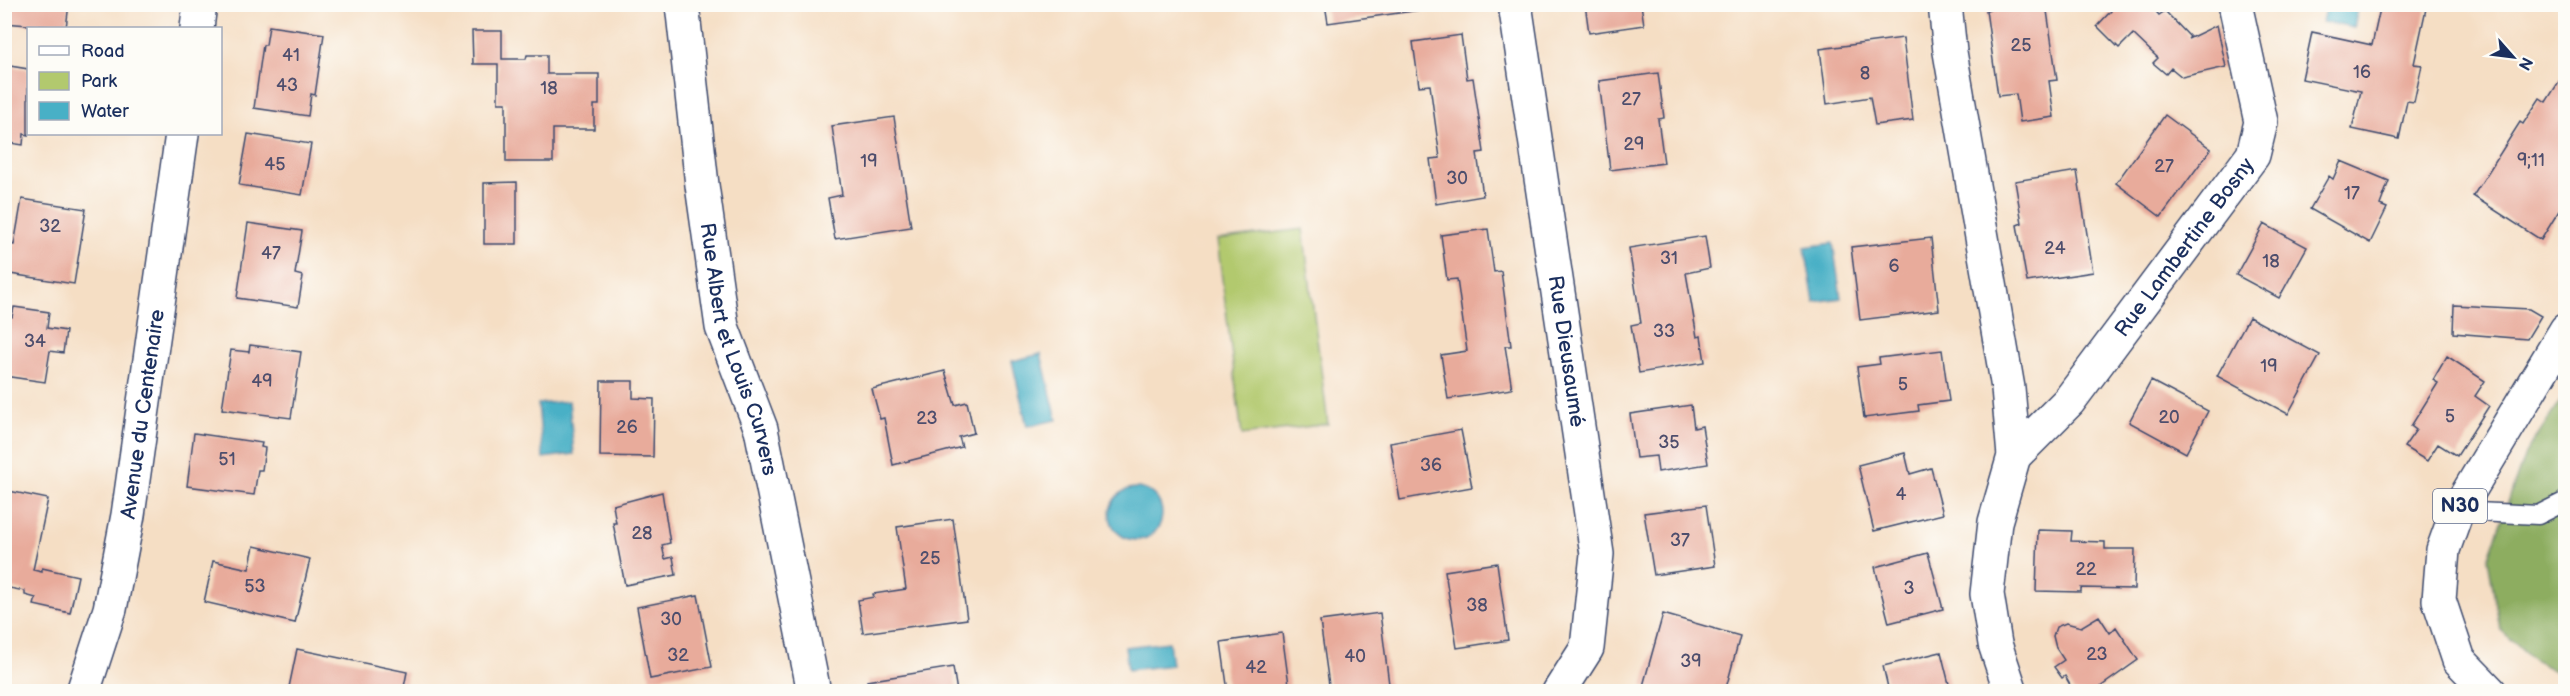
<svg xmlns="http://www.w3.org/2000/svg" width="2570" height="696" viewBox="0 0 2570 696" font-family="'Balsamiq Sans',sans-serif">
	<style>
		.green { fill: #b2c96e; stroke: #667c66; stroke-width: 1.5 }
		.forest { fill: #8dad61; stroke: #546e60; stroke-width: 1.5 }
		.water { fill: #48b0c6; stroke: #327092; stroke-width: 1.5 }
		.building { fill: #e8ab9b }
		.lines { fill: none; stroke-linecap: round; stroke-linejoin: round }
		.lane-casing { stroke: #3c496d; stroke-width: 21 }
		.street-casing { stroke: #3c496d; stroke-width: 36 }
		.primary-casing { stroke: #3c496d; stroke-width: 36 }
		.lane { stroke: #fff; stroke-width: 18 }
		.street { stroke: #fff; stroke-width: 33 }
		.primary { stroke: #fff; stroke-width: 33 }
		.labels { text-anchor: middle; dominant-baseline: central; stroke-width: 4.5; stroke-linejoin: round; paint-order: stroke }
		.number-label { font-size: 18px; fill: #4e4e6d }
		.shield { fill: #fdfcf7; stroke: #5f6c8c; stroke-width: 1.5 }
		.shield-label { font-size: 20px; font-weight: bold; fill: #1b2f5e }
		.street-label { font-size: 21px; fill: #1b2f5e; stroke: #fdfcf7 }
	</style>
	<rect width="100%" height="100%" fill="#fdfcf7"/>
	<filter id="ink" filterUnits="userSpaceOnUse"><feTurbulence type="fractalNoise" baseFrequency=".0167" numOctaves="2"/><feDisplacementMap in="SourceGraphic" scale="12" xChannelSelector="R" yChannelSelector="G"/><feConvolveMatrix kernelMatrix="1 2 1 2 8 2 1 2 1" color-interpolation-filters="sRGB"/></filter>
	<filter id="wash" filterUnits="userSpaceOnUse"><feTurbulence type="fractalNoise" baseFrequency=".008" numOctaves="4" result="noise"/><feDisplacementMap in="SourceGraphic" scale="24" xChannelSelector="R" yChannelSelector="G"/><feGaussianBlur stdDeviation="1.35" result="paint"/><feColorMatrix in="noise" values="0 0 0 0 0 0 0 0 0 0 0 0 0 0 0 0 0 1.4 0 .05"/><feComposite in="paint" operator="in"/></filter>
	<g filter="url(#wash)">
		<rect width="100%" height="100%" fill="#f5dec4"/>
		<path class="green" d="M1303,229L1328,424L1242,435L1217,240Z"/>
		<path class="forest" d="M2565,394V676L2535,661L2500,629L2488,559L2525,454Z"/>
		<path class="water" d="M2326,5H2358L2354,28L2322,22Z
			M1833,243L1841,298L1814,302L1805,247Z
			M1041,354L1057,420L1027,426L1012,361Z
			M569,401L574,454L543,458L538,404Z
			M1110 514a26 26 0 1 1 52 0a26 26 0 1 1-52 0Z
			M1169,642L1172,665L1128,670L1125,647Z"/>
		<g id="blocks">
			<path class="building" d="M4,4H69L66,28L4,23Z
				M296,4H314L313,8Z
				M1325,4H1427V9L1328,23Z
				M1585,4H1641L1644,25L1589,33Z
				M2020,4H2046L2057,80L2049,81L2054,117L2020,122L2016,94L1998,96L1986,10Z
				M2104,4H2149L2159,15L2165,11L2190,37L2188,39L2217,25L2226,67L2182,77L2171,68L2166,74L2153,63L2158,58L2133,34L2119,48L2097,26L2111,11Z
				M2381,4H2427L2414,64L2422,65L2414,102L2407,101L2399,139L2352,129L2361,91L2302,79L2312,32L2372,45Z
				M269,26L324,34L315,95L311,94L308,116L254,108L263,45H266Z
				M472,31H502V59H526L527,55H547V74H599V105H594V129H553V162H506V103H498V64H473Z
				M1461,35L1467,79L1473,78L1484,152L1477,153L1483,196L1436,204L1430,159L1440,158L1430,85L1419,86L1413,42Z
				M1903,38L1913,120L1875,125L1870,97L1827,104L1820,49Z
				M4,65L28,69V135L24,134L23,145L4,142Z
				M2565,72V201L2541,240L2473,196L2520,122L2523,124L2540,98L2546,102Z
				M1658,73L1664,118L1658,119L1664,163L1610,170L1599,81Z
				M2165,115L2211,149L2161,217L2116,183Z
				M894,117L911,227L835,239L828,198L842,195L832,126Z
				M248,134L311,144L302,195L239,185Z
				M2341,161L2389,181L2380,205L2387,208L2370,243L2310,209L2329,176L2333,179Z
				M2077,171L2093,272L2027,282L2017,225L2022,223L2015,181Z
				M517,182V244H484V183Z
				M22,199L86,209L74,284L4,273V244L14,245Z
				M248,223L302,231L295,274L303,276L298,307L237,298Z
				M2264,224L2307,247L2279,298L2236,275Z
				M1488,229L1494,272L1501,271L1511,346H1505L1512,389L1448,399L1441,355L1467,351L1457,279L1447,280L1441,235Z
				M1705,236L1710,268L1686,273L1697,337L1701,336L1705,362L1639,373L1631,325L1641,323L1629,248Z
				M1931,238L1939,310L1860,320L1851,247Z
				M2454,305L2529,309L2541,316L2527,339L2453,333Z
				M14,307L49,312L47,328L66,331L63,353L50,351L45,382L4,376V316L12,317Z
				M2249,317L2320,355L2288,414L2217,376Z
				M250,345L301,352L291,418L222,409L231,350L249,352Z
				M1942,350L1949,401L1918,405L1919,411L1864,418L1857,367L1880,364L1879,358Z
				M2447,356L2485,381L2475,396L2489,406L2457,456L2438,444L2427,461L2404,447L2416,430L2411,426L2438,383L2433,380Z
				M945,371L955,405L967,402L974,433L959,437L962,447L893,465L884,418L880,419L872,389Z
				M601,381H633V398L654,399L653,457L600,456Z
				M2151,381L2208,411L2186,453L2129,422Z
				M1691,405L1694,428L1702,426L1708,464L1658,472L1656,456L1636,458L1630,414Z
				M1461,430L1472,487L1400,500L1390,443Z
				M194,433L262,443L261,447L265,448L262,470H258L254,495L187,486Z
				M1905,453L1910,474L1931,468L1943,514L1874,531L1858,465Z
				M4,490L48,499L33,570L42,572V568L78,576L70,613L34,605L36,598L25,595V591L4,587Z
				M662,492L670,543L662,545L665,559L673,557L676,575L625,585L613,523H616L613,505Z
				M1706,505L1715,566L1654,575L1644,513Z
				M953,519L967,619L863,633L858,600L874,597L873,594L906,589L897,527Z
				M2038,530L2072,531L2071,541L2105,542V549H2135L2134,589L2081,588V592L2036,591Z
				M254,546L310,559L295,623L204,602L213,561L249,569Z
				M1928,553L1943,609L1889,623L1875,567Z
				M1497,563L1508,640L1457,648L1445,571Z
				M698,595L712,667L650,679L637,607Z
				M1380,613L1390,692H1330L1320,621Z
				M1663,614L1740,636L1725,692H1663L1643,686Z
				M2099,616L2110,633L2116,627L2138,660L2093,692H2074L2065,676L2062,678L2054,667L2064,660L2056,648L2053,636L2056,627L2066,623L2081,627Z
				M1282,633L1290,692H1228L1221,642Z
				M297,649L407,672L403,692H288Z
				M1941,652L1951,692H1889L1883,666Z
				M953,667L957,692H868L867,681Z
				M1189,687V692H1168V690Z"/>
		</g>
	</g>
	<g filter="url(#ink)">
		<use href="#blocks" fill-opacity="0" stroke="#3c496d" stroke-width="1.5"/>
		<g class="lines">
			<defs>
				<path id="lane" d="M2457,511L2538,515L2566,501"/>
				<g id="street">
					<path id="s1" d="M682,4L702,185L722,327L761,429L814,692"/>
					<path id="s2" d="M1515,4L1597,554L1587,648L1559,692"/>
					<path d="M1945,4L1950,52L2008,388L2014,456L1995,522L1987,594L1995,644L2011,692"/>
					<path d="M197,28L200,4"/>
					<path id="s3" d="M2014,456L2069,401L2253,155L2261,122L2235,4"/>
					<path id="s4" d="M83,692L110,609L128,515L182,134"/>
				</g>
				<path id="primary" d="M2490,692L2459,660L2439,600L2443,550L2457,511L2566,330"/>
			</defs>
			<use href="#lane" class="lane-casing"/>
			<use href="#street" class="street-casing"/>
			<use href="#primary" class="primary-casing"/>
			<use href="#lane" class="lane"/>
			<use href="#street" class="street"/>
			<use href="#primary" class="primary"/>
		</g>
	</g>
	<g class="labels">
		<g class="number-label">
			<text x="2021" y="45">25</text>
			<text x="291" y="55">41</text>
			<text x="2362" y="72">16</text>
			<text x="1865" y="73">8</text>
			<text x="287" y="85">43</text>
			<text x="549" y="88">18</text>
			<text x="1631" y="99">27</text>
			<text x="1634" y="144">29</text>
			<text x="2531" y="160">9;11</text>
			<text x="869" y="161">19</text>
			<text x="275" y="164">45</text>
			<text x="2164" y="166">27</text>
			<text x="1457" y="178">30</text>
			<text x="2352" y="193">17</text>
			<text x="50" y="226">32</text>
			<text x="2055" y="248">24</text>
			<text x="271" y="253">47</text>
			<text x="1669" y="258">31</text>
			<text x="2271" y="261">18</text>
			<text x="1894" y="266">6</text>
			<text x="1664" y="331">33</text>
			<text x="35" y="341">34</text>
			<text x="2269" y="366">19</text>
			<text x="262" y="381">49</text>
			<text x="1903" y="384">5</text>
			<text x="2450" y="416">5</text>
			<text x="2169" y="417">20</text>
			<text x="927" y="418">23</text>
			<text x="627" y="427">26</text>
			<text x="1669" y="442">35</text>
			<text x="227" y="459">51</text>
			<text x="1431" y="465">36</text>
			<text x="1901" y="494">4</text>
			<text x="642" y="533">28</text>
			<text x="1680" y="540">37</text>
			<text x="930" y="558">25</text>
			<text x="2086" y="569">22</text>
			<text x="255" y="586">53</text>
			<text x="1909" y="588">3</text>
			<text x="1477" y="605">38</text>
			<text x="671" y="619">30</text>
			<text x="2097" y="654">23</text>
			<text x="678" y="655">32</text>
			<text x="1355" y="656">40</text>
			<text x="1691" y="661">39</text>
			<text x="1256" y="667">42</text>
		</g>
		<rect class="shield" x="2433" y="489" width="54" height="34" rx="4.5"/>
		<g class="shield-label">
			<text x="2460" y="506">N30</text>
		</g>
		<g class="street-label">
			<text stroke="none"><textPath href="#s3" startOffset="270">Rue Lambertine Bosny</textPath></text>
			<text stroke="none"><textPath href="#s1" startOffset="351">Rue Albert et Louis Curvers</textPath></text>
			<text stroke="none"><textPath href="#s2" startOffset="351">Rue Dieusaumé</textPath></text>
			<text stroke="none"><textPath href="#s4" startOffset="285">Avenue du Centenaire</textPath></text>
		</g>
	</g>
	<rect width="2570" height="696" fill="none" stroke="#fdfcf7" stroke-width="24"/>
	<rect x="27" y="27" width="195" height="108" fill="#fdfcf7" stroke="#a3aaba" stroke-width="1.5"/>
	<rect x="39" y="46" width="30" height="9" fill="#ffffff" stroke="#a3aaba" stroke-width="1.5"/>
	<text x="81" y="57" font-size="18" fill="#1b2f5e">Road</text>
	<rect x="39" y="72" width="30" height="18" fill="#b2c96e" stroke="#a3aaba" stroke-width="1.5"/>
	<text x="81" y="87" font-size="18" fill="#1b2f5e">Park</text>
	<rect x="39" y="102" width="30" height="18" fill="#48b0c6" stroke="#a3aaba" stroke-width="1.5"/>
	<text x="81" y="117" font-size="18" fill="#1b2f5e">Water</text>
	<g transform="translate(2513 57) rotate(118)" stroke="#fdfcf7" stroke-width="4.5" paint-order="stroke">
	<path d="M0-4.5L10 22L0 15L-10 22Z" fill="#1b2f5e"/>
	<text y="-9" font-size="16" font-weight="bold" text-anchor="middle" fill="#1b2f5e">N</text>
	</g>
</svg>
